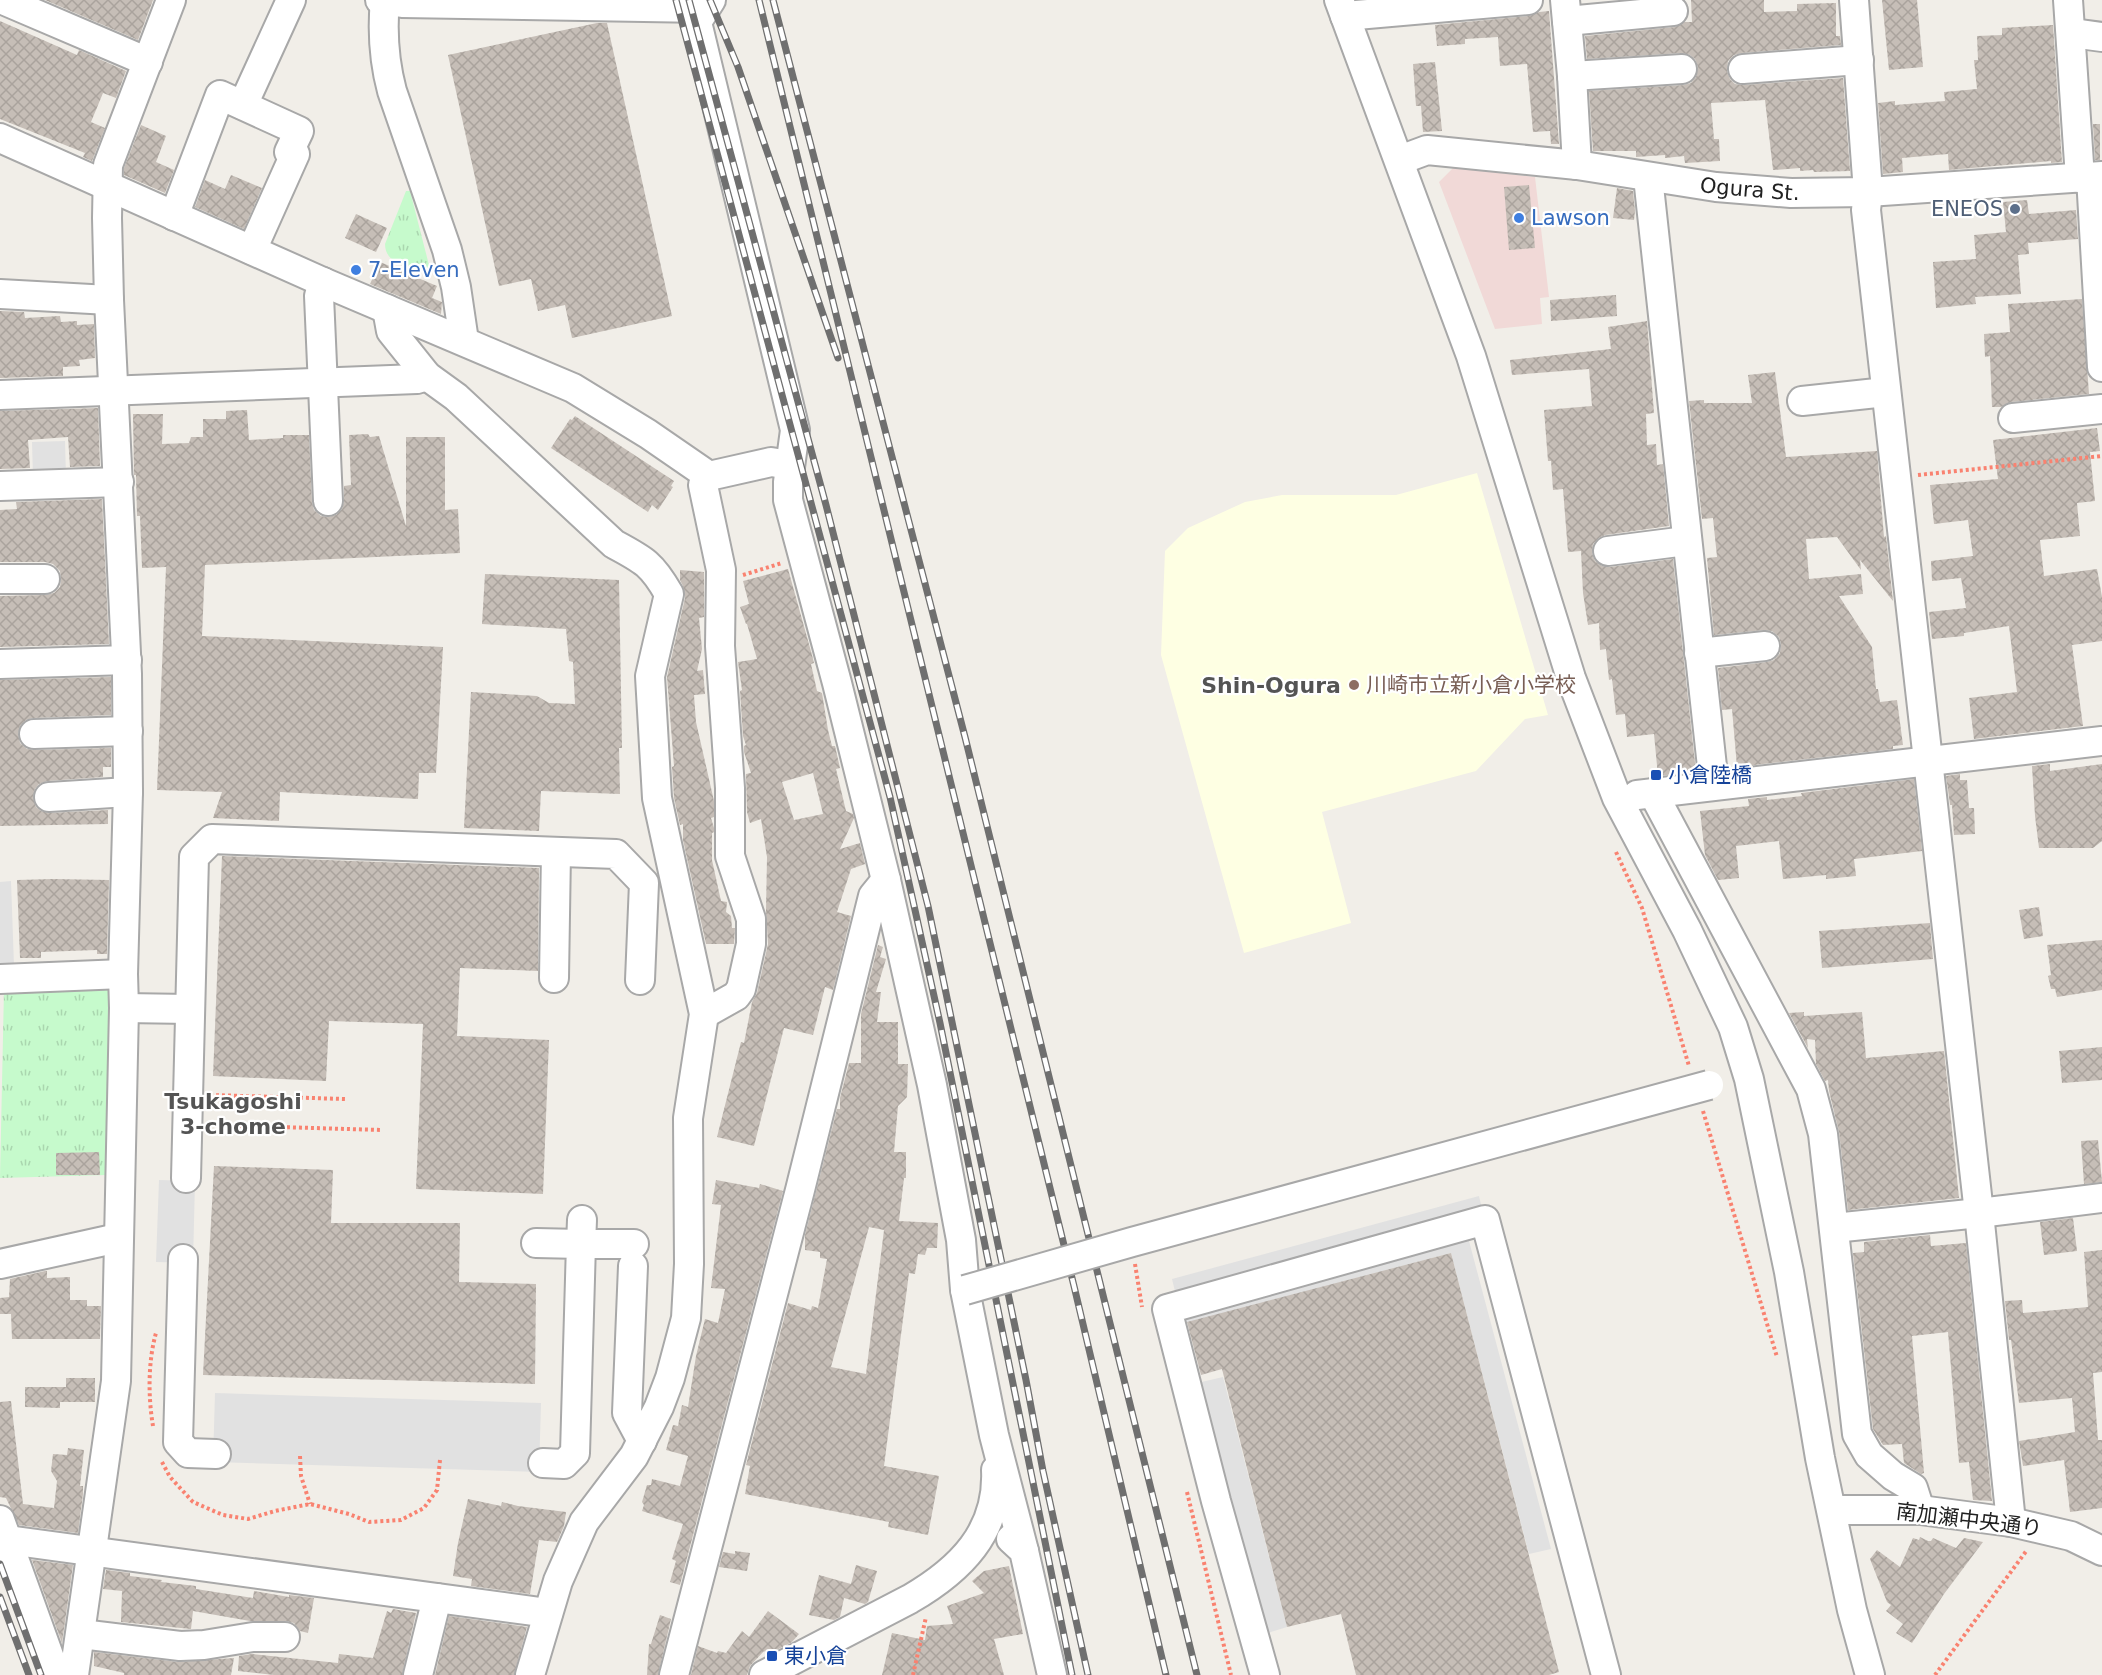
<svg xmlns="http://www.w3.org/2000/svg" width="2102" height="1675" viewBox="0 0 2102 1675" font-family="'DejaVu Sans','Noto Sans JP',sans-serif">
	<style>
		.commercial { fill: #f1d9d7 }
		.education { fill: #feffe3 }
		.park { fill: url(#park-tufts) }
		.parking { fill: #e1e1e1 }
		.building { fill: url(#building-cross-hatch); fill-rule: evenodd }
		.lines { fill: none; stroke-linecap: round; stroke-linejoin: round }
		.minor-casing { stroke: #a8a8a8; stroke-width: 32 }
		.path { stroke: #f98270; stroke-width: 4; stroke-dasharray: 3 3; stroke-linecap: butt }
		.minor { stroke: #fff; stroke-width: 28 }
		.rail-casing { stroke: #6f6f6f; stroke-width: 7 }
		.rail { stroke: #fff; stroke-width: 4.5; stroke-dasharray: 14; stroke-linecap: butt }
		.minor-bridge-casing { stroke: #a8a8a8; stroke-width: 32; stroke-linecap: butt }
		.minor-bridge { stroke: #fff; stroke-width: 28 }
		.service-dot { fill: #5c6f8a; stroke: #fff; stroke-width: 2 }
		.shop-dot { fill: #3f7fe0; stroke: #fff; stroke-width: 2 }
		.education-dot { fill: #8d6e63; stroke: #fff; stroke-width: 2 }
		.transit-dot { fill: #1a4fb4; stroke: #fff; stroke-width: 2 }
		.labels { text-anchor: middle; dominant-baseline: central; stroke-width: 4.5; stroke-linejoin: round; paint-order: stroke }
		.street-label { font-size: 21px; fill: #212121; stroke: #fff }
		.service-label { font-size: 21px; fill: #4e5e75; stroke: #fff; text-anchor: end }
		.shop-label { font-size: 21px; fill: #366cbe; stroke: #fff; text-anchor: start }
		.education-label { font-size: 21px; fill: #785e54; stroke: #fff; text-anchor: start }
		.transit-label { font-size: 21px; fill: #164399; stroke: #fff; text-anchor: start }
		.neighbourhood-label { font-size: 22px; font-weight: bold; fill: #545454; stroke: #fff }
	</style>
	<defs>
		<pattern id="park-tufts" width="24" height="20" patternUnits="userSpaceOnUse" patternTransform="scale(1.5)"><rect width="24" height="20" fill="#c6facc"/><path d="M3 7l-1-3M5 7V3M7 7l1-3M15 17l-1-3M17 17v-4M19 17l1-3" fill="none" stroke="#aad6af"/></pattern>
		<pattern id="building-cross-hatch" width="8" height="8" patternUnits="userSpaceOnUse" patternTransform="scale(1.5)"><rect width="8" height="8" fill="#c6beb7"/><path d="M0 0l8 8M0 8l8-8" fill="none" stroke="#aaa39d"/></pattern>
	</defs>
	<rect width="100%" height="100%" fill="#f1eee8"/>
	<path class="commercial" d="M1454,167L1535,177L1549,297L1540,298L1542,324L1495,329L1439,182Z"/>
	<path class="education" d="M1477,473L1548,715L1525,719L1476,771L1322,812L1351,923L1244,953L1161,655L1165,551L1188,528L1245,502L1282,495H1396Z"/>
	<path class="park" d="M406,191H410L430,269L424,271C408,266 385,264 385,244Z
		M102,982L111,992L106,1175L0,1178L4,989Z"/>
	<path class="parking" d="M65,441L66,477L33,478L32,442Z
		M11,881L14,966L0,967V882Z
		M159,1180L195,1181L193,1263L156,1262Z
		M1479,1196L1485,1222L1465,1226L1551,1549L1529,1554L1451,1253L1183,1324L1172,1279Z
		M1223,1377L1287,1627L1255,1637L1193,1384Z
		M215,1393L541,1403L539,1472L213,1462Z"/>
	<path class="building" d="M45,0H153L138,40Z
		M1691,0H1764V12L1797,11V4L1836,3V36H1840L1841,45L1741,53L1734,55L1728,61L1727,71L1730,79L1735,84L1744,85L1843,78L1850,171L1814,172L1813,170L1800,171V168L1773,170L1765,100L1711,103L1714,139H1719L1720,161L1685,163L1684,156L1665,158V155L1636,157V151H1593L1589,91L1684,85L1691,83L1696,77L1698,67L1695,59L1690,55L1682,53L1587,59L1585,36L1675,27L1684,22H1692Z
		M1882,0H1917L1923,67L1889,70Z
		M1549,11L1559,144H1551L1550,131L1533,132L1527,64L1500,66L1498,37L1465,39V44L1437,46L1435,25L1529,16L1539,12Z
		M0,21L77,55L79,50L126,71L116,98L103,93L91,122L105,128L92,161L83,157L85,153L0,119Z
		M597,23H607L672,316L572,338L565,305L538,311L531,279L499,286L448,55Z
		M2053,25L2062,162L2051,163V161L1949,170L1948,154L1902,158L1903,172L1883,174L1878,103L1895,101V105L1945,101L1944,92L1977,89L1974,60H1978L1977,36L2002,35V28Z
		M1435,62L1442,131L1423,132L1421,106H1416L1413,64Z
		M2093,124H2100V160H2095Z
		M141,125L166,136L156,162L174,170L165,193L124,175V168Z
		M231,175L262,188L244,229L195,207L205,180L225,189Z
		M1529,185L1535,248L1509,250L1504,187Z
		M1617,188L1633,191L1635,211L1634,220L1613,218Z
		M2027,200L2029,214L2076,210L2078,239L2028,243L2029,254L2018,255L2021,294L1975,297L1976,304L1936,308L1933,262L1976,259L1974,235L2006,232L2003,202Z
		M356,214L387,228L376,252L345,238Z
		M380,262L437,286L432,298L442,302L441,314L370,284Z
		M1616,295L1617,316L1551,321L1550,300Z
		M2082,299L2089,394L2011,402L2001,407H1992L1990,356L1985,357L1984,334L2010,332L2008,304Z
		M0,311L24,312L25,318L60,316L61,322L77,321V325L94,324L95,358L79,360L80,366L63,367V376L0,378Z
		M1647,321L1654,413L1646,414L1647,445L1656,444L1657,465L1663,464L1669,526L1605,535L1599,538L1593,544L1592,553L1595,561L1602,566L1610,567L1673,559L1696,772L1658,776L1654,734L1627,737L1625,714L1616,715L1612,679L1609,680L1606,649L1600,650L1599,623L1588,625L1583,593L1581,551L1568,552L1563,489L1553,490L1551,461H1548L1544,410L1592,406L1589,369L1512,375L1510,360L1611,349L1608,327Z
		M1775,372L1786,457L1877,451L1884,537L1886,536L1893,601L1860,560L1861,570L1837,537L1806,539L1809,579L1861,574L1863,594L1839,596L1872,647L1876,689H1878L1880,702L1897,700L1903,745L1893,746V749L1737,767L1732,709L1722,710L1718,668L1767,662L1774,660L1780,653L1781,644L1779,637L1772,631L1764,630L1714,635L1707,558L1717,557L1713,518L1702,519L1689,401L1704,400V403H1752L1748,375Z
		M98,408L100,466L70,467L68,437L28,440L30,468L0,469V411Z
		M247,410L249,440L283,438V435H309L312,502L314,510L321,516L328,517L336,515L342,509L344,500V486L351,485L349,435L368,434L370,437L379,436L406,526V437H445V510L458,509L460,553L205,565L202,636L443,647L436,773H419L418,799L280,792L279,821L213,818L222,792L157,790L166,567L142,568L140,516H137L136,475H134L133,414H163L162,444L189,443L191,437H203V419H226V411Z
		M575,416L674,481L671,486L673,487L658,510L652,505L648,512L551,448L570,419L572,420Z
		M2097,428L2100,451L2090,452L2095,501L2077,503L2080,536L2040,540L2044,576L2097,569L2102,597V641L2072,645L2083,726L1974,739L1969,698L2017,692L2009,626L1964,633V636L1932,639L1929,612L1966,608L1961,578L1932,581L1931,561L1973,556L1968,520L1934,524L1930,485L1998,479L1993,440Z
		M102,499L109,644L0,647V596L46,595L54,593L60,587L61,580L60,571L53,564L45,562H0V510L17,509L16,502Z
		M788,569L812,655L814,663L811,664L817,691L822,693L828,730L832,746H835L840,768L836,769L846,811L853,814L854,818L840,849L860,843L865,864L851,869L837,912L851,916L833,990L825,987L813,1035L784,1028L754,1146L717,1137L741,1042L744,1043L752,1002L757,993L768,944L766,911L767,857L761,819L750,823L747,812L746,774L751,773L744,752V746L746,745L743,736L740,691L742,690L738,662L757,659L747,624H746L740,607L749,604L743,581ZM813,773L823,814L794,820L782,782Z
		M680,570L704,572V617L699,618L702,649L697,671L703,670L705,694L694,695L696,722L714,801V817L711,818L714,828V832L712,833V860L721,901L727,902L726,912L731,916L732,928H735L734,944H706L683,840V824L680,825L674,798L672,767L674,766L667,677L685,598L683,586L680,580Z
		M485,574L619,580L622,748H619L620,794L541,791L539,831L464,828L471,692L537,696L549,703L575,704L573,662L569,661L566,629L482,624Z
		M111,677V715L33,718L26,720L20,726L18,734L20,743L27,749L34,750L111,748V767H103V777L47,781L39,784L35,789L33,797L36,807L41,811L49,813L108,810V824L0,826V680Z
		M2050,764V771L2102,764V841L2093,848H2039L2035,816L2032,766Z
		M1960,774V780H1967L1969,808H1974L1975,834L1954,835L1952,805H1950L1949,797L1946,776Z
		M1914,779L1922,851L1854,859L1856,876L1826,879V875L1783,879L1779,841L1736,846L1739,878L1718,880L1705,855L1700,811L1749,806L1748,799L1767,797V800L1802,796L1801,793Z
		M222,856L539,868L538,971L460,968L457,1036L549,1040L543,1194L416,1189L423,1024L329,1021L326,1081L213,1076Z
		M53,879L109,880L107,954H97V950L41,952V958H20L17,880Z
		M2039,907L2043,936L2024,939L2019,910Z
		M1930,923L1933,959L1822,968L1819,931Z
		M2102,940V990L2057,997L2055,989H2051L2048,976L2051,975L2047,945Z
		M878,945L883,947L880,957L886,959L876,992H881L877,1022H898V1064H908L907,1097L898,1106L894,1152H906V1178H904L899,1221L938,1223L937,1248H927L925,1255L918,1254L915,1274L909,1273L884,1466L939,1476L928,1535L888,1527L889,1522L745,1494L750,1466L746,1465L788,1303L811,1310L812,1306L818,1308L827,1259L820,1258V1252L805,1250V1235L837,1109H840V1098L849,1063H861V1014ZM869,1227L884,1230L866,1374L831,1367Z
		M1804,1012V1016L1862,1012L1866,1058L1944,1051L1959,1198L1848,1210L1839,1132L1829,1091L1828,1080L1825,1081L1816,1064L1815,1040L1807,1039L1808,1048L1789,1013Z
		M2102,1047V1080L2062,1083L2059,1051Z
		M2098,1140L2102,1182L2084,1184L2081,1141Z
		M99,1152L100,1175H56V1153Z
		M214,1166L333,1170L331,1223H460L459,1282L536,1284L535,1384L203,1375Z
		M716,1180L759,1188L760,1184L783,1191L680,1585L670,1582L676,1561L672,1559L683,1524L642,1511L644,1505L642,1502L647,1485H651L652,1479L680,1486L688,1456L666,1450L673,1425L678,1426L682,1405L688,1407L696,1356L705,1319L718,1323L725,1289L711,1288L721,1205L712,1204Z
		M2073,1218L2077,1251L2044,1255L2040,1222Z
		M1930,1235L1931,1246L1966,1243L1992,1501L1973,1500L1969,1462L1959,1463L1948,1332L1912,1336L1924,1473L1921,1474L1904,1463L1902,1444L1883,1445L1873,1429L1853,1253L1864,1252V1242Z
		M2102,1250V1372L2093,1373L2098,1440H2102V1508L2070,1512L2064,1460L2023,1466L2019,1441L2075,1432L2072,1398L2019,1403L2011,1340H2009L2005,1301L2022,1300L2023,1313L2088,1307L2084,1252Z
		M1451,1253L1559,1672L1549,1675H1356L1341,1614L1287,1627L1222,1369L1201,1375L1187,1322Z
		M45,1271H47V1278L70,1277V1300H87V1306H101L100,1339H12L11,1314H0V1298L9,1297L10,1279Z
		M66,1378H95V1402H60V1408L25,1407V1387H66Z
		M11,1401L23,1504L54,1508L57,1481L51,1471L53,1454L67,1455L68,1448L84,1450L80,1486H83V1494L78,1533L19,1525L6,1498L0,1497V1402Z
		M468,1499L501,1506L502,1502L518,1506L566,1512L564,1526L557,1542L539,1540L530,1594L471,1586L472,1579L453,1576L458,1543Z
		M1920,1537L1928,1541H1931L1933,1538L1956,1548L1964,1538L1983,1542L1944,1594L1912,1643L1896,1633L1903,1624L1886,1611L1891,1605L1887,1602L1870,1559L1877,1550L1900,1567L1913,1538L1919,1540Z
		M735,1551L750,1553L747,1571L719,1567L723,1552L735,1554Z
		M32,1560L73,1565L62,1643Z
		M856,1565L877,1571L868,1602L865,1604L844,1598L840,1617L834,1620L809,1615L819,1575L851,1584Z
		M1009,1566L1023,1634L994,1639L1004,1675H882L892,1633L925,1640L927,1626L953,1624L947,1606L984,1593L972,1581L984,1571Z
		M106,1570L130,1573V1576L162,1580L161,1582L196,1586V1589L253,1598L254,1591L289,1597V1595L314,1598L308,1633L300,1631L294,1623L286,1621H250L193,1611L191,1629L121,1622L122,1591L103,1589Z
		M393,1609L416,1613L402,1675H274L238,1671L239,1656L252,1654L338,1663L339,1654L373,1658L387,1611L391,1613Z
		M768,1611L799,1634L792,1642L769,1654L764,1651L750,1666L747,1675H691L698,1646L717,1653L718,1651L726,1653L742,1631L749,1637Z
		M660,1615L671,1619L658,1675H647L649,1644H651Z
		M449,1616L527,1627L514,1675H435Z
		M94,1652L178,1662L234,1658L231,1675H124V1673L94,1666Z"/>
	<g class="lines">
		<defs>
			<g id="minor">
				<path d="M3,0L148,62"/>
				<path d="M380,0L402,3L704,8"/>
				<path d="M385,0C382,31 384,61 392,91L447,250L456,287L464,341"/>
				<path d="M711,0L697,22L795,430L788,482V500L837,683L886,880L932,1085L961,1240L965,1290L994,1435L1024,1551"/>
				<path d="M1339,0L1471,356L1571,678L1617,798L1687,930L1733,1027L1749,1079L1789,1272L1820,1458L1852,1610L1870,1675"/>
				<path d="M1565,0L1572,76L1577,165"/>
				<path d="M1854,0L1868,192L1866,210L1979,1213L2011,1522"/>
				<path d="M2068,0L2080,178"/>
				<path d="M1345,16L1528,0"/>
				<path d="M1567,21L1673,11"/>
				<path d="M2072,33L2102,37"/>
				<path d="M1743,69L1859,60"/>
				<path d="M1572,76L1682,69"/>
				<path d="M243,105L291,0"/>
				<path d="M0,138L323,282L573,388L648,434L709,476"/>
				<path id="s1" d="M1400,160L1427,150L1577,165L1716,187L1791,193L1868,192L2102,176"/>
				<path d="M1648,177L1714,785"/>
				<path d="M2091,177L2102,367"/>
				<path d="M174,216L220,95L299,131L289,152L295,154L252,250"/>
				<path d="M323,282L319,296L328,501"/>
				<path d="M0,294L109,300"/>
				<path d="M387,309L391,331L427,376L456,397L614,544C644,560 652,564 669,594L650,676L657,798L704,1014L688,1118L689,1264L686,1318L670,1378L659,1407L634,1456L584,1522L558,1581L530,1675"/>
				<path d="M0,395L417,379L427,376"/>
				<path d="M1802,401L1886,392"/>
				<path d="M2013,418L2102,409"/>
				<path d="M0,486L119,482"/>
				<path d="M1608,551L1686,541"/>
				<path d="M0,579H45"/>
				<path d="M1699,653L1765,646"/>
				<path d="M0,664L127,660"/>
				<path d="M34,734L128,731"/>
				<path d="M1653,793L1811,1089L1823,1134L1857,1434L1869,1455L1893,1476L1913,1488L1920,1510"/>
				<path d="M1637,795L2102,741"/>
				<path d="M49,797L128,792"/>
				<path d="M554,978L556,852"/>
				<path d="M0,979L123,974"/>
				<path d="M124,1008L190,1009"/>
				<path d="M704,1014L736,996L741,989L751,944V919L730,856V788L720,646L721,570L703,485L709,476L771,462L790,465"/>
				<path d="M186,1178L194,857L212,839L616,854L644,883L640,980"/>
				<path d="M582,1220L581,1244H634"/>
				<path d="M1834,1228L1979,1213L2102,1198"/>
				<path d="M536,1243L581,1244L575,1453L564,1464L543,1463"/>
				<path d="M183,1259L178,1442L188,1453L216,1454"/>
				<path d="M0,1264L118,1238"/>
				<path d="M633,1266L627,1413L642,1441"/>
				<path d="M1832,1510H1920L2011,1522L2071,1536L2102,1551"/>
				<path d="M0,1520L56,1675"/>
				<path d="M1011,1539L1024,1551L1052,1675"/>
				<path d="M8,1540L548,1613"/>
				<path d="M81,1634L180,1646L204,1645L253,1637H285"/>
				<path d="M74,1675L116,1381L124,1008L123,974L128,792L127,674L109,300L107,218L108,165L171,0"/>
				<path d="M418,1675L437,1598"/>
				<path d="M674,1675L800,1190L873,896L886,880"/>
				<path d="M764,1675L910,1599C960,1570 999,1532 996,1470"/>
				<path d="M1265,1675L1216,1501L1167,1309L1485,1220L1606,1675"/>
			</g>
		</defs>
		<use href="#minor" class="minor-casing"/>
		<path class="path" d="M1918,475L2102,456
			M743,575L782,563
			M1616,852L1642,908L1689,1066
			M210,1095L345,1099
			M1703,1111L1777,1357
			M209,1125L382,1130
			M1135,1264L1142,1307
			M153,1426C148,1397 148,1361 156,1333
			M300,1456L301,1476L310,1504
			M162,1462L170,1477L193,1502L223,1515L248,1519L275,1511L310,1504L349,1514L369,1522L401,1520L424,1508L437,1490L440,1460
			M1187,1492L1231,1675
			M913,1675L926,1617
			M1935,1675L2027,1550"/>
		<use href="#minor" class="minor"/>
		<defs>
			<path id="rail" d="M676,0L890,797L940,1023L1072,1675
				M689,0L826,505L928,906L1026,1380L1043,1471L1088,1675
				M710,0L738,67L838,358
				M759,0L1074,1286L1166,1675
				M773,0L965,737L1197,1675
				M0,1564L41,1675
				M0,1597L29,1675"/>
		</defs>
		<use href="#rail" class="rail-casing"/>
		<use href="#rail" class="rail"/>
		<defs>
			<path id="minor-bridge" d="M965,1290L1132,1242L1709,1085"/>
		</defs>
		<use href="#minor-bridge" class="minor-bridge-casing"/>
		<use href="#minor-bridge" class="minor-bridge"/>
	</g>
	<circle class="service-dot" cx="2015" cy="209" r="6"/>
	<g class="shop-dot">
		<circle cx="1519" cy="218" r="6"/>
		<circle cx="356" cy="270" r="6"/>
	</g>
	<circle class="education-dot" cx="1354" cy="685" r="6"/>
	<g class="transit-dot">
		<rect x="1650" y="769" width="12" height="12" rx="3"/>
		<rect x="766" y="1650" width="12" height="12" rx="3"/>
	</g>
	<g class="labels">
		<g class="street-label">
			<text stroke="none"><textPath href="#s1" startOffset="354">Ogura St.</textPath></text>
			<text transform="translate(1969 1520) rotate(7)">南加瀬中央通り</text>
		</g>
		<g class="service-label">
			<text x="2003" y="209">ENEOS</text>
		</g>
		<g class="shop-label">
			<text x="1531" y="218">Lawson</text>
			<text x="368" y="270">7-Eleven</text>
		</g>
		<g class="education-label">
			<text x="1366" y="685">川崎市立新小倉小学校</text>
		</g>
		<g class="transit-label">
			<text x="1668" y="775">小倉陸橋</text>
			<text x="784" y="1656">東小倉</text>
		</g>
		<g class="neighbourhood-label">
			<text x="1271" y="685">Shin-Ogura</text>
			<text x="233" y="1101">Tsukagoshi<tspan x="233" dy="25">3-chome</tspan></text>
		</g>
	</g>
</svg>
